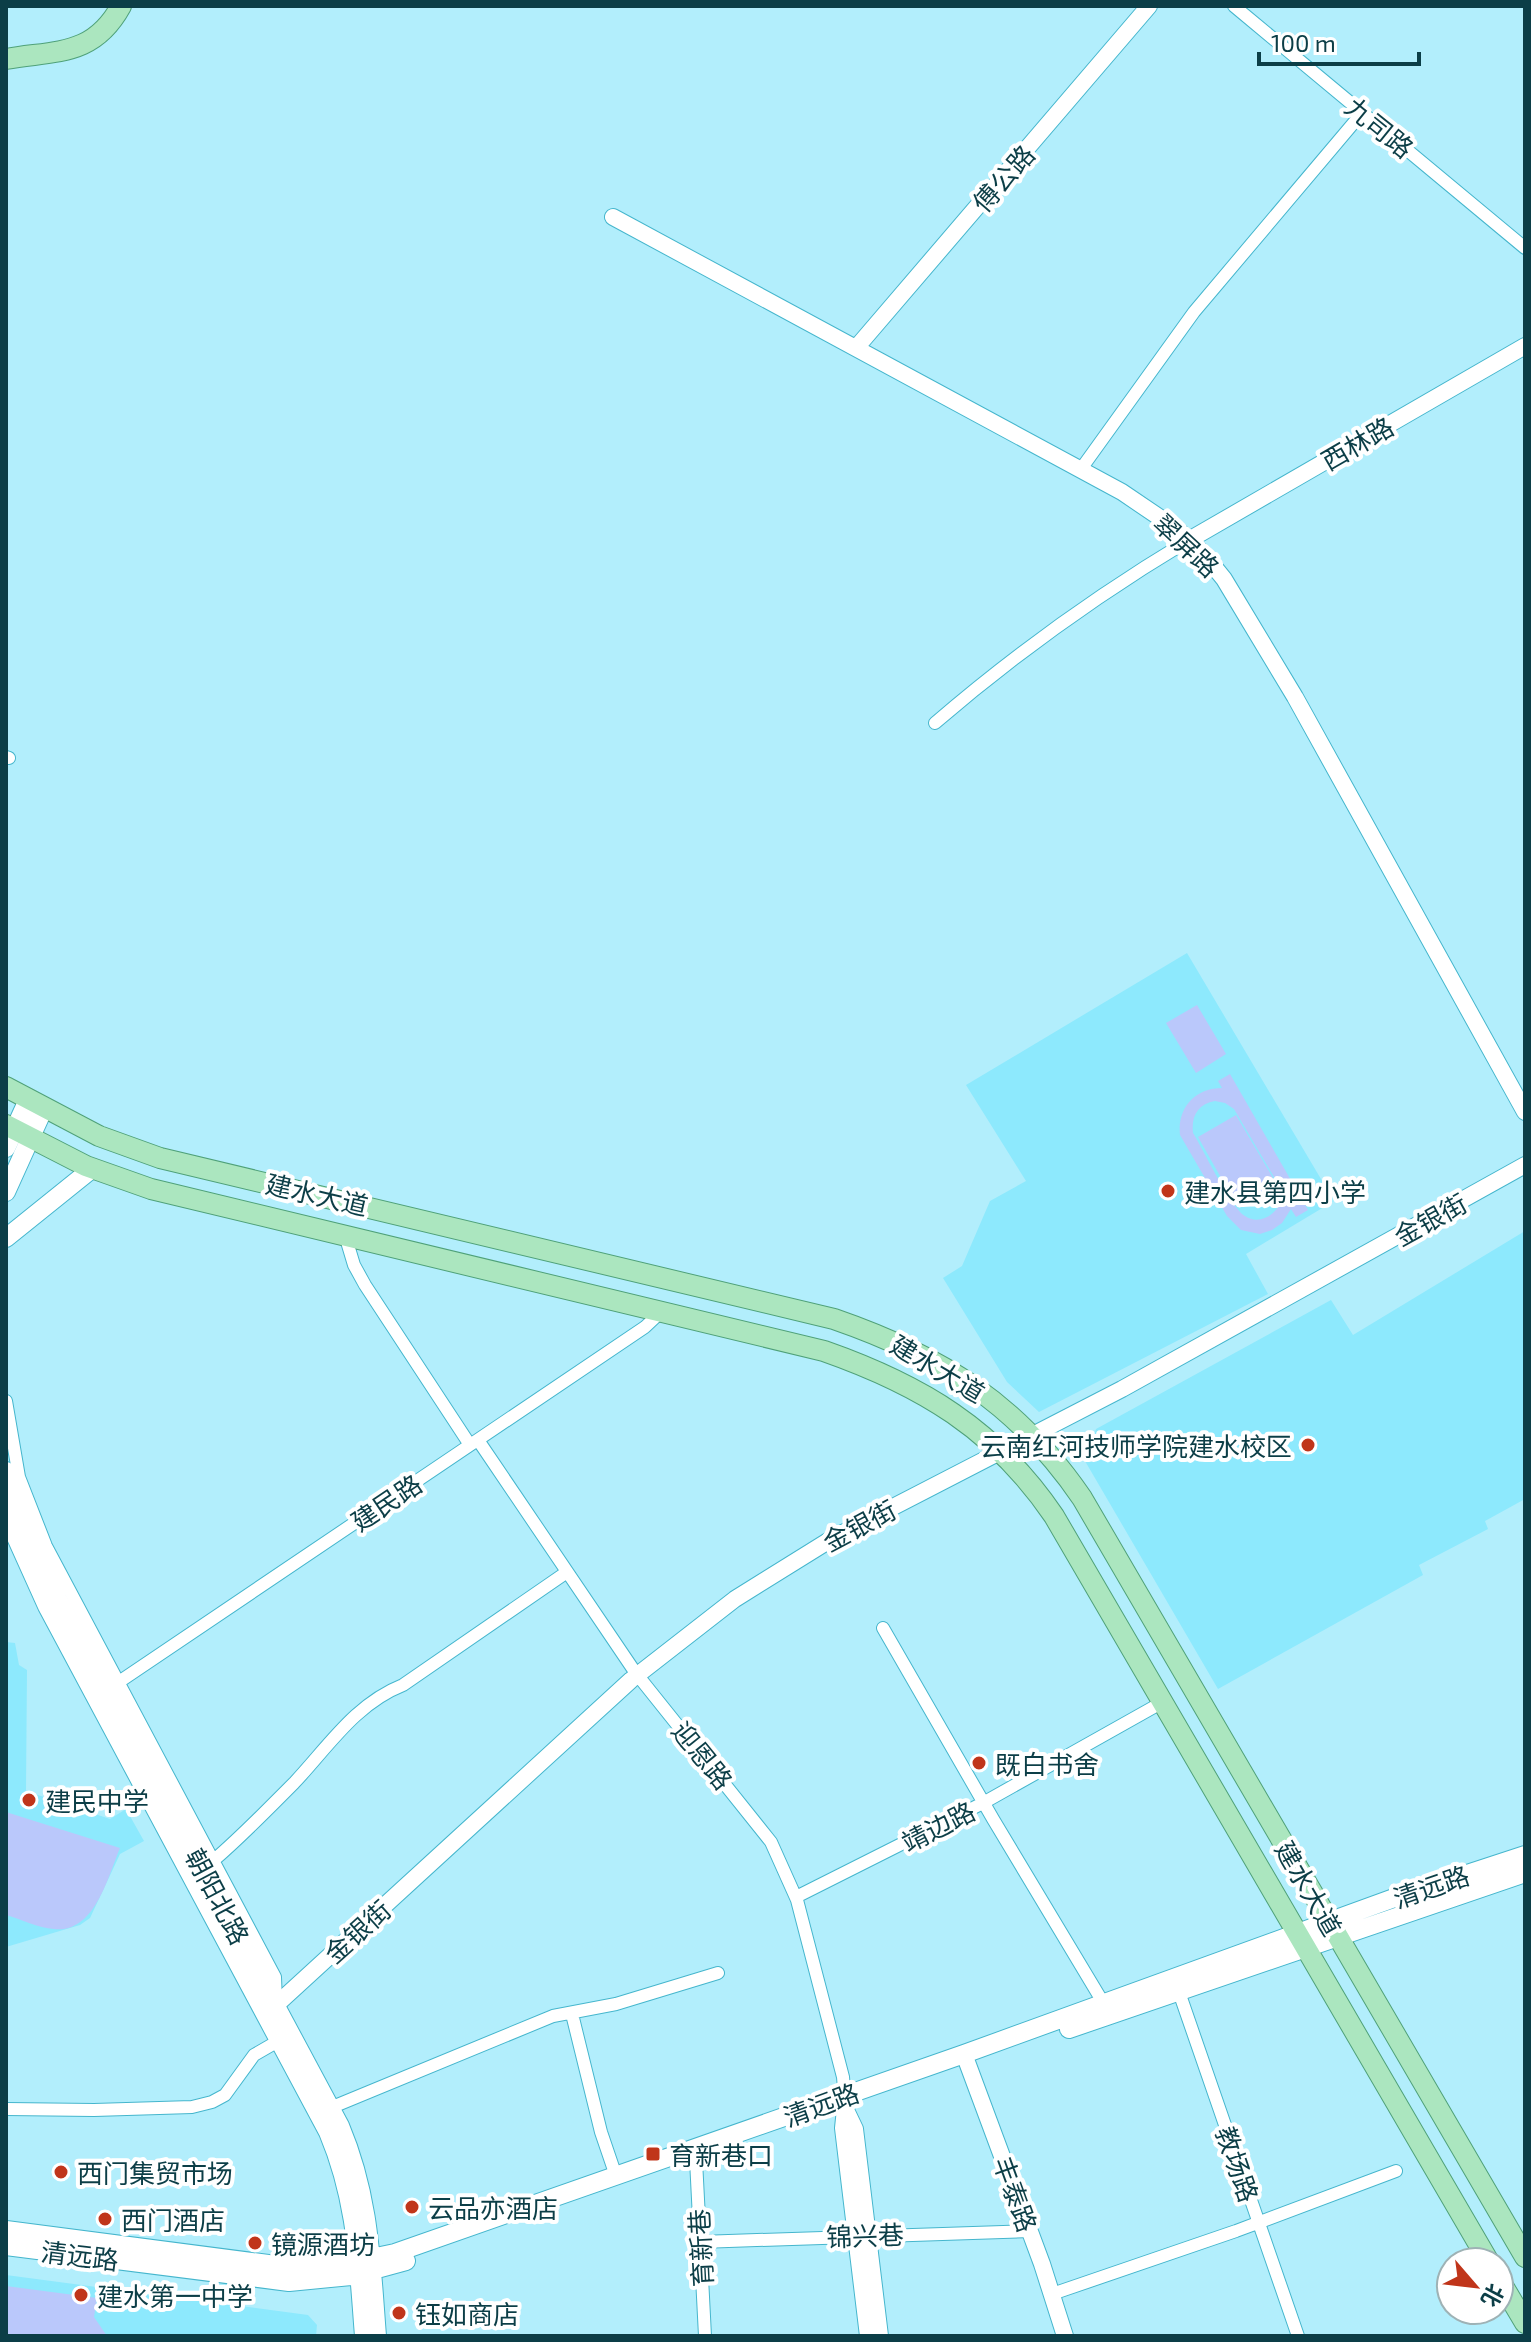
<svg xmlns="http://www.w3.org/2000/svg" width="1531" height="2342" viewBox="0 0 1531 2342" font-family="'Exo 2','Noto Sans SC',sans-serif">
	<style>
		.built { fill: #8de9fd }
		.green { fill: #bac8fb; fill-rule: evenodd }
		.lines { fill: none; stroke-linecap: round; stroke-linejoin: round }
		.minor-casing { stroke: #45b6cd; stroke-width: 14 }
		.tertiary-casing { stroke: #45b6cd; stroke-width: 18 }
		.secondary-casing { stroke: #45b6cd; stroke-width: 20 }
		.primary-casing { stroke: #4fa179; stroke-width: 22 }
		.minor { stroke: #fff; stroke-width: 12 }
		.tertiary { stroke: #fff; stroke-width: 16 }
		.secondary { stroke: #fff; stroke-width: 18 }
		.primary { stroke: #abe6bf; stroke-width: 20 }
		.poi-dot { fill: #c0351a; stroke: #fff; stroke-width: 3 }
		.labels { text-anchor: middle; dominant-baseline: central; stroke-width: 8; stroke-linejoin: round; paint-order: stroke }
		.street-label { font-size: 26px; fill: #0c3e47; stroke: #fff }
		.poi-label { font-size: 26px; fill: #0c3e47; stroke: #fff; text-anchor: start }
	</style>
	<rect width="100%" height="100%" fill="#b2eefc"/>
	<path class="built" d="M1187,953L1334,1201L1246,1254L1268,1294L1039,1412L1007,1382L943,1278L962,1266L990,1201L1026,1181L966,1085Z
		M1525,1231V1499L1485,1521L1488,1529L1419,1565L1423,1575L1218,1689L1085,1461L1096,1429L1331,1300L1353,1335Z
		M6,1642L15,1643L19,1665L27,1670L26,1791L110,1819L126,1809L144,1841L120,1854L90,1918L80,1925L6,1947Z
		M6,2275L308,2315L317,2325L316,2336H6Z"/>
	<path class="green" d="M1197,1005L1226,1054L1196,1073L1166,1023Z
		M1230,1074L1308,1210L1296,1217L1291,1209L1282,1223L1272,1230L1260,1234L1241,1230L1227,1216L1180,1135C1177,1108 1195,1088 1222,1088L1218,1081ZM1215,1101L1225,1103L1234,1109L1278,1184L1281,1196L1278,1207C1271,1218 1257,1224 1245,1216C1231,1208 1203,1149 1193,1133C1191,1116 1198,1104 1215,1101Z
		M1236,1115L1276,1183L1237,1206L1198,1137Z
		M6,1812L120,1848C108,1876 95,1934 54,1929C38,1928 21,1919 6,1915Z
		M6,2286L97,2298L94,2317L107,2336H6Z"/>
	<g class="lines">
		<defs>
			<path id="minor" d="M1234,6L1525,248
				M1081,469L1194,312L1362,113
				M935,723C1015,654 1099,594 1189,540
				M6,757L9,758
				M345,1235L354,1265L365,1285L470,1445
				M6,1401L19,1477L46,1546L275,1977L276,2002
				M478,1440L635,1672L771,1842L797,1900L843,2077L845,2100
				M883,1628L993,1819L1104,2004
				M107,1690L645,1327L662,1311
				M214,1860C242,1836 268,1809 294,1783C328,1747 355,1704 403,1685L567,1572
				M796,1897L983,1803L1161,1703
				M1179,1992L1298,2336
				M572,2014L601,2132L616,2176
				M330,2108L553,2016L616,2004L718,1973
				M6,2109L94,2110L192,2107L212,2102L225,2095L254,2055L280,2040
				M696,2160L705,2336
				M700,2242L1030,2231
				M1052,2294L1236,2231L1396,2171"/>
			<path id="tertiary" d="M613,217L1122,492L1178,530L1203,553L1224,579L1295,697L1525,1112
				M856,348L1149,6
				M1189,540L1525,346
				M276,2005L631,1680L735,1599L833,1538L1122,1389L1525,1165
				M964,2054L1042,2264L1065,2336
				M845,2108L855,2129L880,2336
				M845,2109L843,2128L868,2336"/>
			<path id="secondary" d="M6,1148L28,1100
				M6,1192L44,1108
				M6,1238L93,1168
				M6,1471L26,1533L58,1599L340,2126C370,2197 371,2261 377,2336
				M6,1515L47,1606L328,2132C357,2201 358,2262 364,2336
				M1069,2029L1525,1873
				M6,2230L291,2267L343,2264L395,2253L964,2054L1397,1897L1525,1855
				M6,2246L289,2282L351,2276L406,2261"/>
			<path id="primary" d="M6,59C56,50 93,57 121,6
				M6,1087L99,1136L160,1158L834,1319C941,1356 1017,1403 1082,1498L1525,2257
				M6,1125L86,1166L151,1189L824,1351C921,1385 995,1429 1054,1516L1489,2262
				M1499,2279L1525,2323"/>
		</defs>
		<use href="#minor" class="minor-casing"/>
		<use href="#tertiary" class="tertiary-casing"/>
		<use href="#secondary" class="secondary-casing"/>
		<use href="#primary" class="primary-casing"/>
		<use href="#minor" class="minor"/>
		<use href="#tertiary" class="tertiary"/>
		<use href="#secondary" class="secondary"/>
		<use href="#primary" class="primary"/>
	</g>
	<g class="poi-dot">
		<circle cx="1168" cy="1191" r="8"/>
		<circle cx="1308" cy="1445" r="8"/>
		<circle cx="979" cy="1763" r="8"/>
		<circle cx="29" cy="1800" r="8"/>
		<rect x="645" y="2146" width="16" height="16" rx="4"/>
		<circle cx="61" cy="2172" r="8"/>
		<circle cx="412" cy="2207" r="8"/>
		<circle cx="105" cy="2219" r="8"/>
		<circle cx="255" cy="2243" r="8"/>
		<circle cx="81" cy="2295" r="8"/>
		<circle cx="399" cy="2313" r="8"/>
	</g>
	<g class="labels">
		<g class="street-label">
			<text transform="translate(1380 127) rotate(39)">九司路</text>
			<text transform="translate(1003 178) rotate(-49)">傅公路</text>
			<text transform="translate(1357 443) rotate(-30)">西林路</text>
			<text transform="translate(1187 545) rotate(43)">翠屏路</text>
			<text transform="translate(317 1194) rotate(13)">建水大道</text>
			<text transform="translate(1430 1219) rotate(-29)">金银街</text>
			<text transform="translate(938 1368) rotate(31)">建水大道</text>
			<text transform="translate(386 1502) rotate(-34)">建民路</text>
			<text transform="translate(859 1525) rotate(-28)">金银街</text>
			<text transform="translate(703 1755) rotate(51)">迎恩路</text>
			<text transform="translate(938 1826) rotate(-27)">靖边路</text>
			<text transform="translate(1431 1886) rotate(-19)">清远路</text>
			<text transform="translate(1309 1888) rotate(60)">建水大道</text>
			<text transform="translate(218 1896) rotate(62)">朝阳北路</text>
			<text transform="translate(357 1931) rotate(-42)">金银街</text>
			<text transform="translate(821 2104) rotate(-20)">清远路</text>
			<text transform="translate(1238 2164) rotate(71)">教场路</text>
			<text transform="translate(1016 2194) rotate(70)">丰泰路</text>
			<text transform="translate(865 2235) rotate(-2)">锦兴巷</text>
			<text transform="translate(700 2248) rotate(-93)">育新巷</text>
			<text transform="translate(80 2255) rotate(7)">清远路</text>
		</g>
		<g class="poi-label">
			<text x="1184" y="1191">建水县第四小学</text>
			<text x="1292" y="1445" text-anchor="end">云南红河技师学院建水校区</text>
			<text x="995" y="1763">既白书舍</text>
			<text x="45" y="1800">建民中学</text>
			<text x="669" y="2154">育新巷口</text>
			<text x="77" y="2172">西门集贸市场</text>
			<text x="428" y="2207">云品亦酒店</text>
			<text x="121" y="2219">西门酒店</text>
			<text x="271" y="2243">镜源酒坊</text>
			<text x="97" y="2295">建水第一中学</text>
			<text x="415" y="2313">钰如商店</text>
		</g>
	</g>
	<rect width="1531" height="2342" fill="none" stroke="#0c3e47" stroke-width="16"/>
	<g transform="translate(1475 2286) rotate(118)"><circle r="38" fill="#ffffff" stroke="#9eb2b5" stroke-width="2"/>
	<path d="M0-6L14 30L0 20L-14 30Z" fill="#c0351a"/>
	<text y="-12" font-size="22" font-weight="bold" text-anchor="middle" fill="#0c3e47">北</text>
	</g>
	<path d="M1259 52v12h160v-12" fill="none" stroke="#0c3e47" stroke-width="4"/>
	<text x="1271" y="52" font-size="24" fill="#0c3e47" stroke="#ffffff" stroke-width="6" paint-order="stroke">100 m</text>
</svg>
